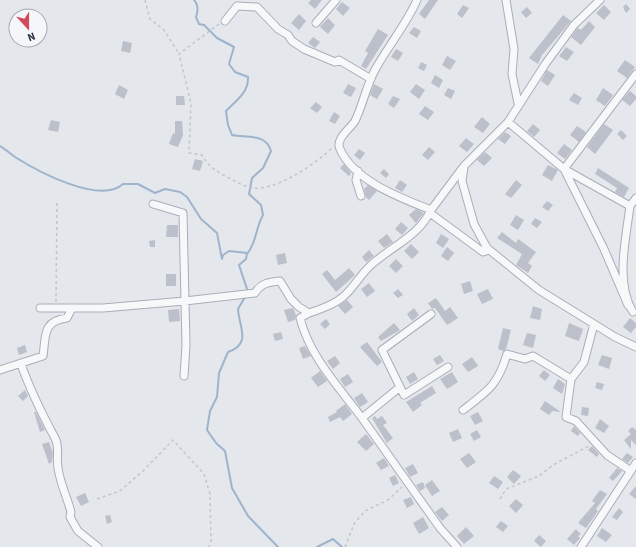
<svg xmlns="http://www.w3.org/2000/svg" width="636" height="547" viewBox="0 0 636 547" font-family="'Source Sans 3',sans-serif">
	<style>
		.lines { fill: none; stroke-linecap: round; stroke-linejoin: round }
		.stream { stroke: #9fb4cc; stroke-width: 2 }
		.building { fill: #bbc0ca }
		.minor-casing { stroke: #a9aeb7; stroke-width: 9 }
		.path { stroke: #c2c5cb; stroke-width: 1.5; stroke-dasharray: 3 3; stroke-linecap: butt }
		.minor { stroke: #f7f8fa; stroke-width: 7 }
	</style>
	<rect width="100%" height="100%" fill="#e4e7ec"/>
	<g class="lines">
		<path class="stream" d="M194,0C199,5 198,11 196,17L199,24L204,25L217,38L234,47L229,64L235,72L248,77C249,92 236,101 226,111L228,125L232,135C246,138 266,133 271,151L263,168L252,178L249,194L261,205L263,215C255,229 257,242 247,254
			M0,146C5,149 10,153 15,157C37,171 100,205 123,184H138L155,193L165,189L180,192L187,197L201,219L217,233L222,259L223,255L229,251L247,253L246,259L239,265L248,292
			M245,297L238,309C239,327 252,344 228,352L219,373L217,397L210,411L207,430L216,443L225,451L232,488L248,516L278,547
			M317,547L333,539L342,547"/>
	</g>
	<path class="building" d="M311,0H322L315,9L308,3Z
		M429,0H438L425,19L419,14Z
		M342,2L350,8L343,16L336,9Z
		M626,4L630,9L626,13L623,7Z
		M463,5L469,8L462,18L457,14Z
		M604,5L611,12L604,20L596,13Z
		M527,7L532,13L526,18L521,12Z
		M299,14L306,21L299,30L291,23Z
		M563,15L571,21L542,55L538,64L529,58Z
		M328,18L335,25L328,34L320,27Z
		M589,21L595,27L581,45L571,37L578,28L581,30Z
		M414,27L421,31L417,38L409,33Z
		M378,29L388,35L366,69L361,66L368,53L365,51Z
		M313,37L320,42L315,48L308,43Z
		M123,41L132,43L130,53L121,51Z
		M566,47L574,52L567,61L559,56Z
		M396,49L403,53L398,61L391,57Z
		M447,56L456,61L450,70L442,65Z
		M625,60L635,67L627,78L617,71Z
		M421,62L427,65L424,71L418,68Z
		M547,70L555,75L548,86L541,81Z
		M435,75L443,80L439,88L431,83Z
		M348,84L356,88L351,97L343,93Z
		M374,84L383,89L377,99L370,95Z
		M416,84L425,90L419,99L410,92Z
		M119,85L128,90L124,99L115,94Z
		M448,88L455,91L451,99L444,95Z
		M603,88L613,95L605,106L596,100Z
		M630,91L636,96V99L630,106L622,100Z
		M574,93L582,98L578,105L569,100Z
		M176,96H184L185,105H176Z
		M393,96L400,99L394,108L388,104Z
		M316,102L322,107L317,113L310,108Z
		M425,106L434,112L428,120L419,114Z
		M334,112L340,116L335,124L329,121Z
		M482,117L490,124L483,133L474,127Z
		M51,120L60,122L58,132L48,130Z
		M175,121H182L183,135L178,147L169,144L173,133L175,134Z
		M533,124L540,130L534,137L527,131Z
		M604,124L613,130L595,154L587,147Z
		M577,126L586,132L579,142L570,135Z
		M621,130L627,136L623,140L617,134Z
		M505,132L511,136L505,144L498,139Z
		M466,138L474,144L467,152L459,146Z
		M564,144L572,150L565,159L557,153Z
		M429,147L435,152L428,160L422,155Z
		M359,149L365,153L360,160L354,155Z
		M485,152L492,158L484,166L477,160Z
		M195,159L203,161L200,171L192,169Z
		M344,164L351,173L349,176L340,168Z
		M548,165L558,170L552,181L542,175Z
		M598,168L629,188L624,197L615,192L617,188L595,174Z
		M384,169L389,174L386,178L380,173Z
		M400,180L407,185L402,192L395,188Z
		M516,180L522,185L511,198L505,194Z
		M368,185L377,191L369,200L366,197L364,189Z
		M547,201L553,205L548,211L542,207Z
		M416,209L424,213L416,223L409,215Z
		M516,215L524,220L518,230L510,225Z
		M535,218L542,222L537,228L531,224Z
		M401,222L408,228L402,235L395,229Z
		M167,225H178V237H166Z
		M502,232L516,243L518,239L536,252L528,263L532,266L528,273L516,265L522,254L497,238Z
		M387,234L393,242L384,248L378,241Z
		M441,234L449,239L443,248L436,243Z
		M155,240V247H150L149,241Z
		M411,244L419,252L412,259L404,251Z
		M447,247L454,253L448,261L441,256Z
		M369,250L374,256L366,262L362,257Z
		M285,253L287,263L278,265L276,255Z
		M396,259L403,266L396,273L389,266Z
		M349,268L355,275L336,292L322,274L327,270L335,280Z
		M166,274H176V286H166Z
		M470,281L473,291L464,294L461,284Z
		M369,283L375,291L367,297L361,289Z
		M398,289L403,295L398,298L393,293Z
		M488,289L493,299L482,304L477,294Z
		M436,298L445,311L450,307L458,318L447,325L435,308L432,309L428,303Z
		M347,300L353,307L345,314L338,306Z
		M533,306L542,309L540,320L530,318Z
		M293,308L296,315L295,320L288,322L284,310Z
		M414,308L419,315L412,321L407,314Z
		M179,309L180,321L169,322L168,310Z
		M630,318L636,323V327L631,333L623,327Z
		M326,319L330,324L325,329L320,324Z
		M394,323L400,330L381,341L378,337Z
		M569,323L583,329L579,341L565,336Z
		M503,328L511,330L506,349L503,351L498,349Z
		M281,332L283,339L275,341L273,334Z
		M527,333L536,335L533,348L523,345Z
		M367,342L382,362L377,366L360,347Z
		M25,345L27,352L19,355L17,348Z
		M305,346L311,356L303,359L299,348Z
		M440,355L444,361L437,365L433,359Z
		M602,355L612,358L609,369L598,365Z
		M335,356L340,363L333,369L327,361Z
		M472,357L478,366L468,372L462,364Z
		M544,370L550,375L545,381L539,376Z
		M320,371L327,381L318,387L311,378Z
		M414,372L418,379L410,384L406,377Z
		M452,372L458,382L447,389L440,379Z
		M348,374L353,382L345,387L340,379Z
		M558,379L565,384L562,394L553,388Z
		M597,382L604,384L602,390L595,388Z
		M432,386L436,393L420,403L422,405L413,412L406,402Z
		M25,390L28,396L23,401L18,396Z
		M362,393L368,402L360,407L354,398Z
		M545,401L561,412L552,411L549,415L540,409Z
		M345,404L352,414L343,421L340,417L330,422L328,417L337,412L336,411Z
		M582,407L589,408L588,416L581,415Z
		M34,412H36L45,430L40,432Z
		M478,412L483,421L475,425L470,416Z
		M375,416L377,419L382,416L387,423L383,425L393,438L387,443L372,418Z
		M600,419L609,426L604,433L595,428Z
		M574,426L580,433L578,436L571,431Z
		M632,427L636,430V445L631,440V449L624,440L631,434L628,431Z
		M458,429L462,438L453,442L449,433Z
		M477,430L481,437L474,441L470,434Z
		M366,434L374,444L366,451L357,442Z
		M49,442L53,453L52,462L49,464L42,444Z
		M592,446L599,454L597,457L588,450Z
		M469,453L476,462L467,468L460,459Z
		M627,453L633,457L628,463L622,459Z
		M384,458L389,466L381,470L376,463Z
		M413,464L418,473L410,477L405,468Z
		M617,468L622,471L613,481L609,478Z
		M513,470L521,476L514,484L507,477Z
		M395,475L399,483L393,486L389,478Z
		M494,476L503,482L498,489L489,483Z
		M432,480L440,491L432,496L425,485Z
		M423,482L425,488L420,491L416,485Z
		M636,486V499L629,494Z
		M600,490L607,494L596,509L598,511L586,528L578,523L595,503L592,501Z
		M85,493L89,502L81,506L76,497Z
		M411,497L414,504L407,508L403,500Z
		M516,499L523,505L516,513L509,506Z
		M442,507L449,515L442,521L435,512Z
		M619,508L623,512L617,520L612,517Z
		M110,515L112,522L107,524L105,516Z
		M423,517L429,528L419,534L413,523Z
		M501,521L508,526L503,532L496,527Z
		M466,527L474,536L464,544L457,536Z
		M602,528L612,535L606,542L597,536Z
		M576,529L581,534L578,536L580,538L574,545L567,539Z
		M539,535L546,541L541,547L534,541Z"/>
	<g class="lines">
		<defs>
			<path id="minor" d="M417,0C406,25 388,46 375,70C366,86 363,105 355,121C350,129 335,139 340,149C354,181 401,198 431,210L464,166L508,122L546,63L574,25L600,0
				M506,0L514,49L512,74L518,103
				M225,21L237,6L257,7L278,29L288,35L292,41L304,49L335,62L339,60L371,79
				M316,23L336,0
				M508,122L564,169L630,206
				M464,167L462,181L474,224L487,248L539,290L615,337L636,347
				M358,171L356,180L361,196
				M153,204L183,213L186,345L184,376
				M430,213L483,252L489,250
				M628,305L604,249L564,169L636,74
				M40,308H72
				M633,312C615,283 626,238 630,206L636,198
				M309,313L300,318C310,357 338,386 362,418
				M594,324L584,362L571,379L566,417L576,421L607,455L631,471
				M21,364C30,390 42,414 55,438C60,447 56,458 58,468C60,483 67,497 71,512L70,517L78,531L98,547
				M448,367L404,395L400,387L362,418L440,528L457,547
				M0,370L43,356C46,336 42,321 67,318L72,308H103L185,301L255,293C261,283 269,282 280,281L291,299L299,307L309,313C321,309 336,304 345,295C354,287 361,274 371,265C391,247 420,235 431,210
				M400,387L382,350L431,314
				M463,410C488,391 498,385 507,354L525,359L533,356L571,379
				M581,547L636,463"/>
		</defs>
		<use href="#minor" class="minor-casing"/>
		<path class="path" d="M145,0L150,19L164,30L179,54
			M219,24L179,54L191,103L189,153L202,155C208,166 216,171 227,177C235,181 243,186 252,188C277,191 317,163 333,147
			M56,302L57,203
			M97,499L120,491L144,470L173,440L204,474L210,494L211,541L209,547
			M500,499L506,489L539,476L553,465L589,446
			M345,547L354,524L365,511L388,500L402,487"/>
		<use href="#minor" class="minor"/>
	</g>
	<g transform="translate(28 28) rotate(159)"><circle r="19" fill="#f4f6f9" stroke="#a4a8b1"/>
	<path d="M0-3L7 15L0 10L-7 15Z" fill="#d1495b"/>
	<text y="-6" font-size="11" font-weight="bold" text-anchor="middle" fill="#2b3445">N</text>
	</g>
</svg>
